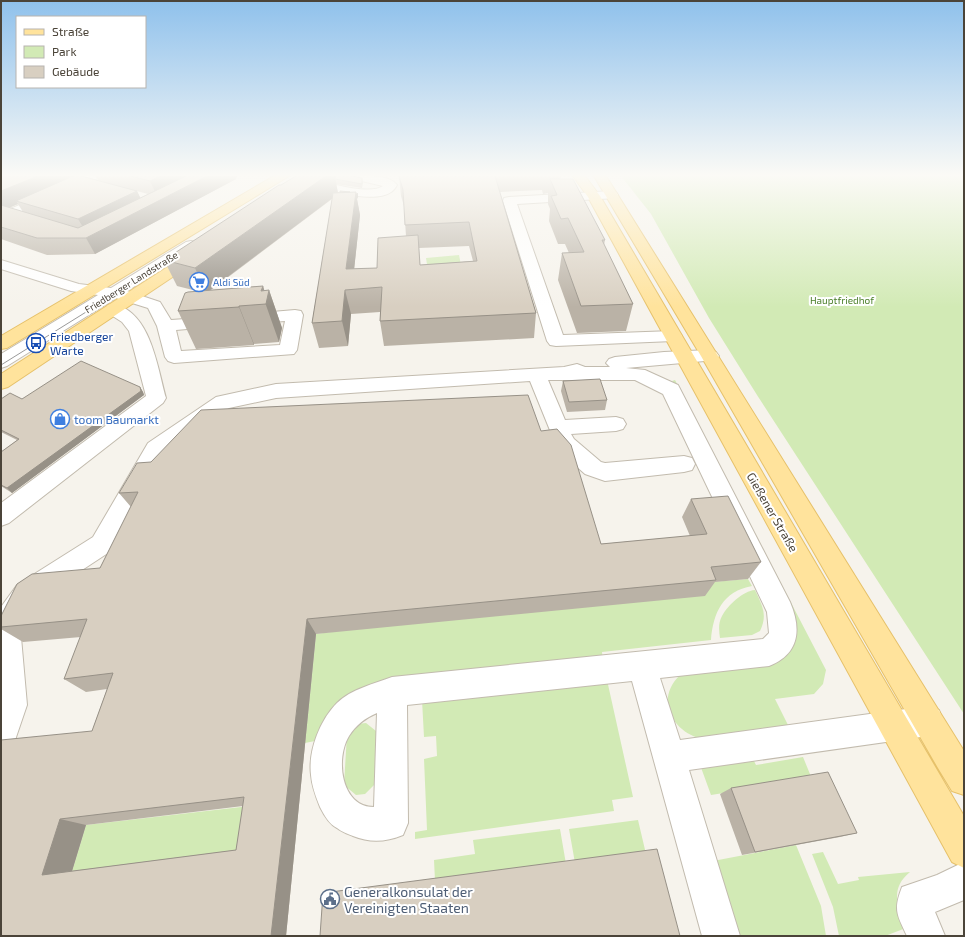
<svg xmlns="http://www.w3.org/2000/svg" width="965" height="937" viewBox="0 0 965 937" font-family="'Exo 2',sans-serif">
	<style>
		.green { fill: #d2eab5 }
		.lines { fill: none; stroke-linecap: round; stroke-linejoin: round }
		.minor-casing { stroke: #c2bbae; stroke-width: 2 }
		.major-casing { stroke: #e6c16a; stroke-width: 2 }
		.minor { fill: #fff; fill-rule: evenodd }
		.major { fill: #ffe39c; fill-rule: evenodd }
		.tram { stroke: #9a9a9a; stroke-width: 1 }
		.wall { fill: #bab2a6; fill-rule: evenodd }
		.shaded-wall { fill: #979187 }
		.building { fill: #d8cfc1; stroke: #979187; fill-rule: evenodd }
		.labels { text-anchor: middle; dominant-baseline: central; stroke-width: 4; stroke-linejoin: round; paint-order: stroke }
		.far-street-label { font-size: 10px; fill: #4b4439; stroke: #fff }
		.far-shop-label { font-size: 10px; fill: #366cbe; stroke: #fff; text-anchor: start }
		.far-park-label { font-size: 10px; fill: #4a7f2a; stroke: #fff }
		.transit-label { font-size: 12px; fill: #164399; stroke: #fff; text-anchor: start }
		.shop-label { font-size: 12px; fill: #366cbe; stroke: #fff; text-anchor: start }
		.street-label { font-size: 12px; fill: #4b4439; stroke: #fff }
		.near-service-label { font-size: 14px; fill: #4e5e75; stroke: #fff; text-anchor: start }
	</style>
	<rect width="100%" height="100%" fill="#f6f3ec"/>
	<path class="green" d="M621,176H964V714L757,395L709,318L651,214Z
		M459,255L463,275L429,277L426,258Z
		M675,380L826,670L823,684L814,694L775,699L790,729C771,731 753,734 734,737C726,738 717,740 710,740C692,739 675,728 669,710C665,698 670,685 679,676L768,665L787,654L793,646L795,633L794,617L672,381Z
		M748,579L752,586C723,591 713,613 711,640L602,652L603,662L417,680L315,741L305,743L316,634L700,583Z
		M755,590C762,605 768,615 760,631L752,635L720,638C719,631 718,623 722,616C728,605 743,591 755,590Z
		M607,680L633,797L612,800L614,811L415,839V832L427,830L424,759L437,756L436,736L424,737L422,700Z
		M366,723L376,731V783L365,794L356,795L344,785L347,734L357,724Z
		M751,755L756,765L803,757L812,779L711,795L699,762Z
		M259,805L239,936L70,878L86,825Z
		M638,820L646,854L575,863L569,829Z
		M560,829L566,864L435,881L434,860L475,854L473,840Z
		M796,845L821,906L826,936H737L713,861Z
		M823,852L838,884L859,880L858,877L910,872C889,889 898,907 906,928L885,936H839L833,907L812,854Z"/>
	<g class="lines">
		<defs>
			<path id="minor" d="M86,176H102L100,179L1,222V213Z
				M351,176C363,176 389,174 397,185C396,187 393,191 391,192C375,204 324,190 305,185L303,182L305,179L309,178C325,182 370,196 383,186L353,179Z
				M612,191L616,192L618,195L616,198L517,204L563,335L673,331L679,332L682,336L679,340L673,341L556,346L550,345L547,341L503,201L504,198L509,197Z
				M191,241L196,242L198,245L196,248L127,291L160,302L171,320L215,317L221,318L223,322L221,326L176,330L181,351L280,345L285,321L249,324L243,323L241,319L243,315L249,314L295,310L301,311L303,315L297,350L294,354L174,363L168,361L165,357L157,326L148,308L116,298L7,366L1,368V354L98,295L71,291L1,269V260L79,284L111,288L186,242Z
				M114,304C151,313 157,366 166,398L163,403L9,523L1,526V503L146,396L129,331L122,322L108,313L106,309L108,305Z
				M710,350L716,352L719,356L716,360L626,368L645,370L678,385L790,602C802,630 799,654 769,666L660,678L680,740L928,706L939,710L943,721L939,732L928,736L689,770L740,936H702L632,681L407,705L408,823L403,835C386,842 370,843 353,836C348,834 342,832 337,828C329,824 324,815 320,807C316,797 312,787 311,775C308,751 320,720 337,703C351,689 374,684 392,677L763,639L769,633L767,612L663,394L635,380H548L565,420L616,417L623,419L626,424L623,429L616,431L571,434L574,439L601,462L605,463L684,456L692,458L695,464L692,470L684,472L605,481L585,474L558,450L530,381L276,398L229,408L164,455L111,551L35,601L20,626L27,705L12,749L1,754V607L17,585L93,537L148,443L216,397L276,384L564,367L577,364L585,367H610L606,363L609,359L615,357L664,352ZM377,713L374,807C341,807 335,759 349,736C356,725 365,718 377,713Z
				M964,862V900L935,912L945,936H907C897,915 893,910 902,887L937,875Z"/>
			<path id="major" d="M274,176H289L7,348L1,349V336Z
				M573,176H585L600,196L964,816V868L952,862L588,197Z
				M594,176H606L964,751V795L952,791L938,768L701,356Z
				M196,251L201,252L203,255L201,258L8,387L1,389V374L191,252Z"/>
		</defs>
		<use href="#minor" class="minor-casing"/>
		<use href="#major" class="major-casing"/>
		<use href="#minor" class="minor"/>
		<use href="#major" class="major"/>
		<path class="tram" d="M1,365L176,256"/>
	</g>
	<path class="wall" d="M1,176H82L98,180L95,176H237L236,179L95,254L47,255L1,239ZM137,191L148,194L140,198ZM18,204L23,212L9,208Z
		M296,176L362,178L363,183L362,188L336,184L338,192L358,193V197L357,199L360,215L354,269L377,268L406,236L404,206L401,196L399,176H561L560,179L605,240L604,245L633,304L626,331L577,333L558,280L562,253H569L565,244H558L549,221L550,209L548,204V193L543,194L542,190L500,192L536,313L534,338L384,346L380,321V312L351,314L348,346L319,348L312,323L332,199L211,290L263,286L264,290H269L282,328L279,342L254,344V345L196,349L178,311L197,291L177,286L164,260ZM469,246L473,261L420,265L419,248Z
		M563,381L607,400L605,410L567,412L561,391Z
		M140,387L143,392L144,395L12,493L1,486V452L17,440L1,432V399H22Z
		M541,431L601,544L690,536L682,517L691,499L761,562L748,579L715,582L705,596L316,634L286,936H1L92,731L107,689L86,692L64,679L81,637L23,642L1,629V616L100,568L131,507L119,493L151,462ZM243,806L236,850L72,871L86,825Z
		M731,788L857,833L840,837L742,855L720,794Z"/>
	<path class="shaded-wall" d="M38,176H82L22,202L16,201L18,204L1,211V191Z
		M160,176H195L157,196L150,181Z
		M207,176H237L236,179L95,254L86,238Z
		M326,176H335L338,194L206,293L195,268Z
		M137,191L143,203L86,232L78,219Z
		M356,192V194L358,193V197L357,199L360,215L352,289L346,269Z
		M263,286L267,299L269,290L282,328L279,342L261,291Z
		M345,290L351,314L348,346L342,321Z
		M239,306L254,344V345L239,307Z
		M140,387L143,392L144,395L12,493L7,488Z
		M307,619L316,634L286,936H271Z
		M60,819L86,825L70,878L42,875Z"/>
	<path class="building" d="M1,176H38L1,191Z
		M73,176H81L137,191L78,219L16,201Z
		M131,176H160L150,181Z
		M186,176H207L86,238H37L1,227V205L78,228Z
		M296,176H326L195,268L164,260L279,185H281Z
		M335,176H352L362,178V184L335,179Z
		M399,176H495L536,313L380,321L382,287L345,290L342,321L312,323L333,193L356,192L346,269L377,268L378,238L418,235L420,265L477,261L469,222L405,225L403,190Z
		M550,179H573L605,240H602L633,304L581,306L562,253L584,252L568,218L561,219L551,196L557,195Z
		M340,191L350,192H340Z
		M263,286L261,291L269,290L266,304L239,306V307L178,311L185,293L188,292Z
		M81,361L140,387L141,391L7,488L1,485V452L19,439L1,430V399L10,393L22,399Z
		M600,379L607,400L569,402L563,381Z
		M528,395L541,431L557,429L571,445L601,544L707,534L691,499L728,496L761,562L711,567L716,580L307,619L271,936H1V740L92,731L113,673L64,679L87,619L1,627V616L17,584L32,574L100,568L138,492L119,493L137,463L151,462L201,410ZM244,797L236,850L42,875L60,819Z
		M828,772L857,833L755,852L731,788Z
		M657,849L680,936H320L323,893Z"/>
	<linearGradient id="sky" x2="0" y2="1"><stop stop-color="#8fc1ec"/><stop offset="0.57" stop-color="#fbfaf6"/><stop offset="1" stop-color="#fbfaf6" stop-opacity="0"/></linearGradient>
	<rect width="965" height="307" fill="url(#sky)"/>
	<defs>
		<symbol id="supermarket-ring" viewBox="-11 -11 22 22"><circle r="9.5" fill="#fff" stroke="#3f7fe0" stroke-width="1.5"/><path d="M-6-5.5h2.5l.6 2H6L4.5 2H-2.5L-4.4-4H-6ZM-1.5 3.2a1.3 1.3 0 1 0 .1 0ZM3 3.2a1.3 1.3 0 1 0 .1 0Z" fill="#3f7fe0"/></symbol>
		<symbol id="bus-ring" viewBox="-11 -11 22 22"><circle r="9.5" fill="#fff" stroke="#1a4fb4" stroke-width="1.5"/><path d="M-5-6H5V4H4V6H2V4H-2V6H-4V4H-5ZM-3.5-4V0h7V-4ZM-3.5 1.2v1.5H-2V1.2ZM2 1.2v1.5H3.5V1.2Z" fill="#1a4fb4"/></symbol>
		<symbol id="shop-ring" viewBox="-11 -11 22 22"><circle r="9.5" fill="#fff" stroke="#3f7fe0" stroke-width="1.5"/><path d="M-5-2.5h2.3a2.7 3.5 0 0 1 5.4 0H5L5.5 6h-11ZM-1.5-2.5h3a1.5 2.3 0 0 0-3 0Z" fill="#3f7fe0"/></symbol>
		<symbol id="civic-ring" viewBox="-11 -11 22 22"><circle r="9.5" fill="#fff" stroke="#5c6f8a" stroke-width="1.5"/><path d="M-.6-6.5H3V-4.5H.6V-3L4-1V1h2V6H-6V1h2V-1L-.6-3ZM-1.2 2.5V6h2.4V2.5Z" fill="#5c6f8a"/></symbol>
	</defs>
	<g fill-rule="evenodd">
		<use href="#supermarket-ring" x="188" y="271" width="22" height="22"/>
		<use href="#bus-ring" x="25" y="332" width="22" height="22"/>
		<use href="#shop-ring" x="49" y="408" width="22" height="22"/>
		<use href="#civic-ring" x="319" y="888" width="22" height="22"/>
	</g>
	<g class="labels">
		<g class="far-street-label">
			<text transform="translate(131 282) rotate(-32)">Friedberger Landstraße</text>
		</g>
		<g class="far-shop-label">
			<text x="213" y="282">Aldi Süd</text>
		</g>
		<g class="far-park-label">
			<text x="842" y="300">Hauptfriedhof</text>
		</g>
		<g class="transit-label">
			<text x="50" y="336">Friedberger<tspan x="50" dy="14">Warte</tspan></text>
		</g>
		<g class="shop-label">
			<text x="74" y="419">toom Baumarkt</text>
		</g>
		<g class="street-label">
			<text transform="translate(773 512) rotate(60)">Gießener Straße</text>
		</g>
		<g class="near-service-label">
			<text x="344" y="891">Generalkonsulat der<tspan x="344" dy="16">Vereinigten Staaten</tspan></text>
		</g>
	</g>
	<rect width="965" height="937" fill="none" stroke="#4b4439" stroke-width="4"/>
	<rect x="16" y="16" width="130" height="72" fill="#ffffff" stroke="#b7b4b0"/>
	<rect x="24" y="29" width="20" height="6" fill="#ffe39c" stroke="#b7b4b0"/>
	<text x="52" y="36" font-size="12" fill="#4b4439">Straße</text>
	<rect x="24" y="46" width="20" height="12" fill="#d2eab5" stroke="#b7b4b0"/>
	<text x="52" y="56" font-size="12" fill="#4b4439">Park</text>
	<rect x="24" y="66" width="20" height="12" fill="#d8cfc1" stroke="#b7b4b0"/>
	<text x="52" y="76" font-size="12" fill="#4b4439">Gebäude</text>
</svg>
